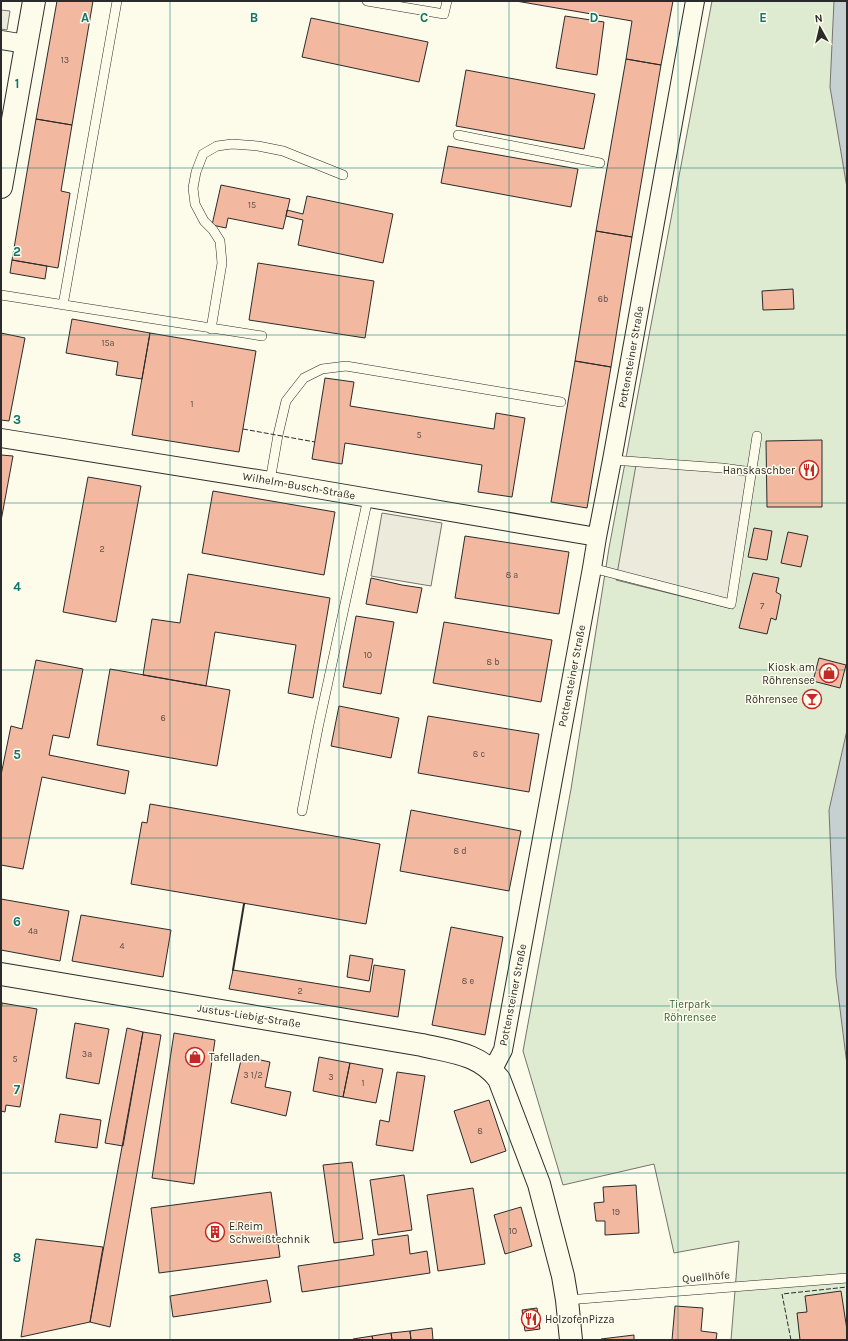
<svg xmlns="http://www.w3.org/2000/svg" width="848" height="1341" viewBox="0 0 848 1341" font-family="Karla,sans-serif">
	<style>
		.green { fill: #deebd1; stroke: #74746e }
		.parking { fill: #eceadb; stroke: #74746e }
		.water { fill: #c7d0d0; stroke: #74746e }
		.building { fill: #f2b8a0; stroke: #2b2b2b }
		.lines { fill: none; stroke-linecap: round; stroke-linejoin: round }
		.service-casing { stroke: #2b2b2b; stroke-width: 10 }
		.minor-casing { stroke: #2b2b2b; stroke-width: 20 }
		.tertiary-casing { stroke: #2b2b2b; stroke-width: 24 }
		.secondary-casing { stroke: #2b2b2b; stroke-width: 24 }
		.service { stroke: #fdfbea; stroke-width: 9 }
		.minor { stroke: #fdfbea; stroke-width: 18 }
		.tertiary { stroke: #fdfbea; stroke-width: 22 }
		.secondary { stroke: #fdfbea; stroke-width: 22 }
		.fence { stroke: #2b2b2b; stroke-width: 1; stroke-dasharray: 5 2; stroke-linecap: butt }
		.wall { stroke: #2b2b2b; stroke-width: 2 }
		.grid { fill: none; stroke: #0f766e; stroke-width: 1; stroke-opacity: 0.55 }
		.labels { text-anchor: middle; dominant-baseline: central; stroke-width: 3; stroke-linejoin: round; paint-order: stroke }
		.number-label { font-size: 9px; fill: #5d4e48 }
		.street-label { font-size: 11px; fill: #2b2b2b; stroke: #fdfbea }
		.poi-label { font-size: 11px; fill: #2b2b2b; stroke: #fdfbea; text-anchor: end }
		.park-label { font-size: 11px; fill: #34623c; stroke: #fdfbea }
		.grid-label { font-size: 13px; text-anchor: middle; font-weight: bold; fill: #0f766e; stroke: #fdfbea; stroke-width: 3; stroke-linejoin: round; paint-order: stroke }
	</style>
	<rect width="100%" height="100%" fill="#fdfbea"/>
	<path class="green" d="M712,1H847V1340H731L739,1241L674,1253L654,1164L563,1185L523,1051L571,789L609,548Z"/>
	<path class="parking" d="M1,10L10,11L7,30L1,29Z
		M637,459L753,472L733,609L616,580Z
		M382,513L442,523L431,586L371,576Z"/>
	<path class="water" d="M834,1H847V188L830,87Z
		M847,730V1065L836,977L829,810Z"/>
	<path class="building" d="M57,1H93L72,125L36,119Z
		M516,1H673L661,65L626,59L632,21Z
		M565,16L604,22L597,75L556,68Z
		M311,18L428,42L419,82L302,57Z
		M626,59L661,65L632,237L596,231Z
		M466,70L595,94L584,149L456,126Z
		M36,119L72,125L61,191L70,193L58,268L12,260Z
		M448,146L578,169L571,207L441,183Z
		M221,185L290,199L283,229L228,218L226,228L212,225Z
		M307,196L393,214L383,263L298,245L303,220L286,216L287,210L303,214Z
		M596,231L632,237L611,367L575,361Z
		M12,260L47,266L45,279L10,273Z
		M258,263L374,281L365,338L249,320Z
		M793,289L794,309L763,310L762,291Z
		M72,319L150,333L142,379L116,375L118,362L66,353Z
		M1,333L25,338L9,421L1,420Z
		M150,333L256,351L239,452L132,435Z
		M575,361L611,367L587,508L551,502Z
		M325,378L354,382L350,406L494,429L496,413L525,418L512,497L478,492L482,465L345,443L342,464L312,459Z
		M822,440V507H767L766,441Z
		M1,455L13,456L1,521Z
		M88,477L141,486L116,622L63,612Z
		M213,491L335,512L324,575L202,553Z
		M754,528L772,531L767,560L748,557Z
		M788,532L808,536L801,567L781,563Z
		M465,536L569,552L559,614L455,598Z
		M753,573L779,578L776,592L781,595L776,620L771,618L767,634L739,628Z
		M188,574L330,598L313,698L288,693L296,645L215,632L206,686L143,675L152,619L180,623Z
		M371,578L402,585L422,588L417,613L366,604Z
		M356,616L394,622L381,694L343,687Z
		M444,622L552,640L541,702L433,683Z
		M819,658L846,665L840,688L813,681Z
		M36,660L83,669L69,738L53,735L49,755L129,771L125,794L42,777L23,869L1,865V775L11,726L22,729Z
		M110,669L230,690L217,766L97,745Z
		M339,706L399,718L391,758L331,746Z
		M428,716L539,734L529,792L418,773Z
		M150,804L380,844L366,924L131,884L142,822L147,823Z
		M411,810L521,831L509,891L400,871Z
		M1,899L69,911L60,961L1,950Z
		M81,915L171,930L163,977L72,961Z
		M451,927L503,937L485,1035L432,1025Z
		M350,955L373,959L369,981L347,977Z
		M374,965L405,970L398,1017L229,989L233,970L370,992Z
		M2,1003L37,1009L20,1107L6,1105L5,1112L1,1111V1012Z
		M75,1023L109,1029L99,1084L66,1078Z
		M127,1028L143,1032L123,1146L105,1143Z
		M143,1032L161,1035L110,1327L90,1322Z
		M174,1033L215,1040L194,1184L152,1178Z
		M242,1056L270,1062L265,1087L291,1092L286,1116L231,1103Z
		M319,1057L350,1063L343,1097L313,1091Z
		M350,1063L383,1069L376,1103L343,1097Z
		M397,1072L425,1076L413,1151L376,1145L380,1120L389,1122Z
		M489,1100L506,1151L471,1163L454,1111Z
		M60,1114L101,1120L97,1148L55,1142Z
		M352,1162L363,1239L334,1243L323,1165Z
		M404,1175L412,1230L378,1235L370,1180Z
		M636,1185L639,1233L605,1235V1221H596L594,1203L604,1202L603,1187Z
		M473,1188L485,1264L438,1271L427,1195Z
		M271,1192L280,1257L159,1273L151,1208Z
		M521,1207L532,1246L505,1254L494,1215Z
		M408,1235L410,1254L427,1251L430,1273L302,1292L298,1266L374,1255L372,1240Z
		M36,1239L103,1247L90,1322L21,1337Z
		M267,1280L271,1302L173,1317L170,1296Z
		M841,1291L847,1330V1340H800L797,1313L807,1312L805,1296Z
		M675,1306L703,1308L701,1331L717,1333L716,1340H672Z
		M537,1308L540,1329L525,1331L522,1310Z
		M432,1328L433,1340H411L410,1331Z
		M410,1331L411,1340H392L391,1333Z
		M391,1333L392,1340H373L372,1336Z
		M634,1335V1340H602L601,1339Z
		M372,1336L373,1340H353V1339Z"/>
	<g class="lines">
		<defs>
			<path id="service" d="M367,1L444,14L447,1
				M458,135L600,163
				M1,295L262,336
				M63,305L117,1
				M211,329L222,263L220,241L213,230L204,221L195,204L193,188L196,172L203,154L217,146L232,144L258,146L283,151L343,175
				M612,460L722,468L752,472
				M270,481L278,435L286,401L304,378L322,369L346,366L561,402
				M592,568L731,604L757,436
				M302,811L318,728L368,498
				M567,1300L847,1278"/>
			<path id="minor" d="M1,40L26,44
				M1,438L270,481L597,537
				M492,1071L503,1050L592,568L597,537L612,460L695,1"/>
			<path id="tertiary" d="M1,187L34,1"/>
			<path id="secondary" d="M1,974L422,1045C451,1052 479,1053 499,1079L539,1184L563,1276L567,1300L571,1340"/>
		</defs>
		<use href="#service" class="service-casing"/>
		<use href="#minor" class="minor-casing"/>
		<use href="#tertiary" class="tertiary-casing"/>
		<use href="#secondary" class="secondary-casing"/>
		<use href="#service" class="service"/>
		<use href="#minor" class="minor"/>
		<use href="#tertiary" class="tertiary"/>
		<use href="#secondary" class="secondary"/>
		<path class="fence" d="M243,429L315,442
			M791,1340L782,1294L847,1287"/>
		<path class="wall" d="M233,970L244,904"/>
	</g>
	<path class="grid" d="M170,1V1340M339,1V1340M509,1V1340M678,1V1340M1,168H847M1,335H847M1,503H847M1,670H847M1,838H847M1,1006H847M1,1173H847"/>
	<defs>
		<symbol id="restaurant-ring" viewBox="-11 -11 22 22"><circle r="9.5" fill="#fdfbea" stroke="#c62828" stroke-width="1.5"/><path d="M-5-6h1v4h1v-4h1v4h1v-4h1v5L-1.5 .5V6h-2V.5L-5-1ZM5-6V6H3V1.5H1.5Q1.5-4 5-6Z" fill="#c62828"/></symbol>
		<symbol id="shop-ring" viewBox="-11 -11 22 22"><circle r="9.5" fill="#fdfbea" stroke="#c62828" stroke-width="1.5"/><path d="M-5-2.5h2.3a2.7 3.5 0 0 1 5.4 0H5L5.5 6h-11ZM-1.5-2.5h3a1.5 2.3 0 0 0-3 0Z" fill="#c62828"/></symbol>
		<symbol id="bar-ring" viewBox="-11 -11 22 22"><circle r="9.5" fill="#fdfbea" stroke="#c62828" stroke-width="1.5"/><path d="M-6-5H6L.8 .8V4.5H3.5V6h-7V4.5H-.8V.8Z" fill="#c62828"/></symbol>
		<symbol id="building-ring" viewBox="-11 -11 22 22"><circle r="9.5" fill="#fdfbea" stroke="#c62828" stroke-width="1.5"/><path d="M-4-6H4V6H1V3H-1V6H-4ZM-2.5-4.3h1.7v1.8h-1.7ZM.8-4.3h1.7v1.8H.8ZM-2.5-1h1.7V.8h-1.7ZM.8-1h1.7V.8H.8Z" fill="#c62828"/></symbol>
	</defs>
	<g fill-rule="evenodd">
		<use href="#restaurant-ring" x="798" y="459" width="22" height="22"/>
		<use href="#shop-ring" x="818" y="662" width="22" height="22"/>
		<use href="#bar-ring" x="801" y="688" width="22" height="22"/>
		<use href="#shop-ring" x="184" y="1046" width="22" height="22"/>
		<use href="#building-ring" x="204" y="1221" width="22" height="22"/>
		<use href="#restaurant-ring" x="520" y="1308" width="22" height="22"/>
	</g>
	<g class="labels">
		<g class="number-label">
			<text x="65" y="60">13</text>
			<text x="252" y="205">15</text>
			<text x="603" y="299">6b</text>
			<text x="108" y="343">15a</text>
			<text x="192" y="404">1</text>
			<text x="419" y="435">5</text>
			<text x="102" y="549">2</text>
			<text x="512" y="575">8 a</text>
			<text x="762" y="606">7</text>
			<text x="368" y="655">10</text>
			<text x="493" y="662">8 b</text>
			<text x="163" y="718">6</text>
			<text x="479" y="754">8 c</text>
			<text x="460" y="851">8 d</text>
			<text x="33" y="931">4a</text>
			<text x="122" y="946">4</text>
			<text x="468" y="981">8 e</text>
			<text x="300" y="991">2</text>
			<text x="87" y="1054">3a</text>
			<text x="15" y="1059">5</text>
			<text x="253" y="1075">3 1/2</text>
			<text x="331" y="1077">3</text>
			<text x="363" y="1083">1</text>
			<text x="480" y="1131">8</text>
			<text x="616" y="1212">19</text>
			<text x="513" y="1231">10</text>
		</g>
		<g class="street-label">
			<text transform="translate(631 357) rotate(-80)">Pottensteiner Straße</text>
			<text transform="translate(299 486) rotate(10)">Wilhelm-Busch-Straße</text>
			<text transform="translate(572 676) rotate(-79)">Pottensteiner Straße</text>
			<text transform="translate(513 995) rotate(-79)">Pottensteiner Straße</text>
			<text transform="translate(249 1016) rotate(9)">Justus-Liebig-Straße</text>
			<text transform="translate(706 1277) rotate(-5)">Quellhöfe</text>
		</g>
		<g class="poi-label">
			<text x="795" y="470">Hanskaschber</text>
			<text x="815" y="667">Kiosk am<tspan x="815" dy="13">Röhrensee</tspan></text>
			<text x="798" y="699">Röhrensee</text>
			<text x="209" y="1057" text-anchor="start">Tafelladen</text>
			<text x="229" y="1226" text-anchor="start">E.Reim<tspan x="229" dy="13">Schweißtechnik</tspan></text>
			<text x="545" y="1319" text-anchor="start">HolzofenPizza</text>
		</g>
		<g class="park-label">
			<text x="690" y="1004">Tierpark<tspan x="690" dy="13">Röhrensee</tspan></text>
		</g>
	</g>
	<g class="grid-label">
		<text x="85" y="22">A</text>
		<text x="254" y="22">B</text>
		<text x="424" y="22">C</text>
		<text x="594" y="22">D</text>
		<text x="763" y="22">E</text>
		<text x="17" y="88">1</text>
		<text x="17" y="256">2</text>
		<text x="17" y="424">3</text>
		<text x="17" y="591">4</text>
		<text x="17" y="759">5</text>
		<text x="17" y="926">6</text>
		<text x="17" y="1094">7</text>
		<text x="17" y="1262">8</text>
	</g>
	<rect width="848" height="1341" fill="none" stroke="#2b2b2b" stroke-width="4"/>
	<g transform="translate(820 28) rotate(352)" stroke="#fdfbea" stroke-width="3" paint-order="stroke">
	<path d="M0-3L7 15L0 10L-7 15Z" fill="#2b2b2b"/>
	<text y="-6" font-size="11" font-weight="bold" text-anchor="middle" fill="#2b2b2b">N</text>
	</g>
</svg>
